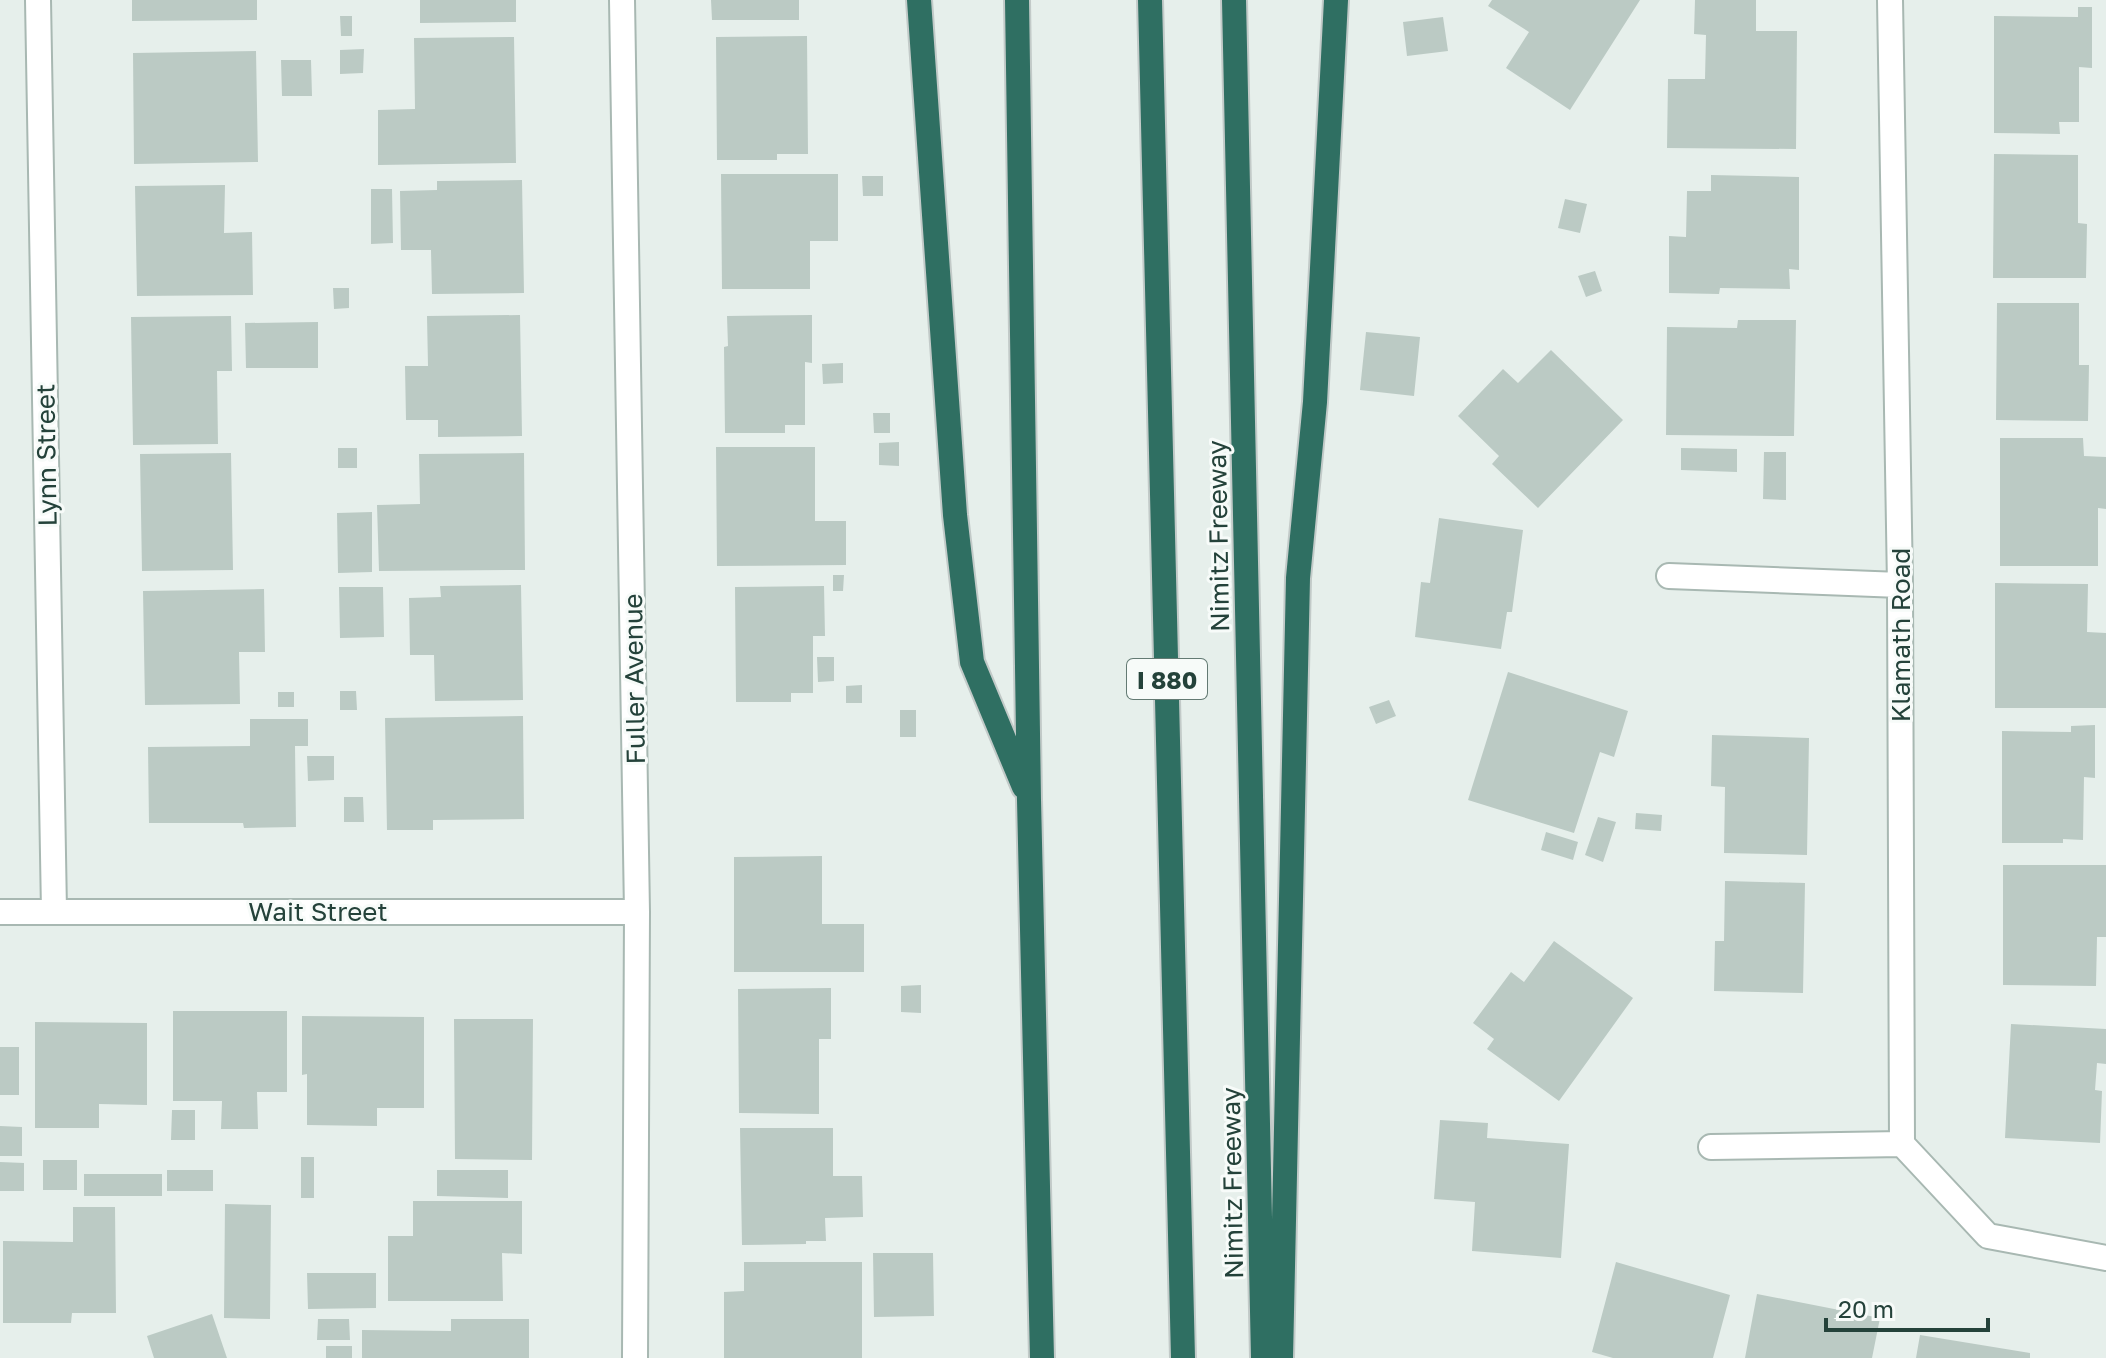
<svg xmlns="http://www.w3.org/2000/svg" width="2106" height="1358" viewBox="0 0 2106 1358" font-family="'Golos Text',sans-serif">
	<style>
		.building { fill: #bbcac4 }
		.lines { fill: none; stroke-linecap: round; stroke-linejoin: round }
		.minor-casing { stroke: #a8b8b2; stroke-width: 28 }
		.motorway-casing { stroke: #c2cac8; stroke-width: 28 }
		.minor { stroke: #fff; stroke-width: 24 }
		.motorway { stroke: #2f6f62; stroke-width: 24 }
		.labels { text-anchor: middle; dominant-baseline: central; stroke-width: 6; stroke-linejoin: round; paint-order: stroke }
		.shield { fill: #f7fbf9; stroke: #637a73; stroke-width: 2 }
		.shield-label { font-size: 24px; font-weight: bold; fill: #24423a }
		.street-label { font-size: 26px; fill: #24423a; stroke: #f7fbf9 }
	</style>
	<rect width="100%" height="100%" fill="#e6efeb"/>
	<path class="building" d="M132,0H257V20L132,21Z
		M420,0H516V22L420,23Z
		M711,0H799V20H712Z
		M1492,0H1640L1570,110L1506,68L1529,32L1488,6Z
		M1695,0H1756V31H1797L1796,149L1667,148L1668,79H1705L1706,35L1694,34Z
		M2078,7H2092V68L2079,67V122H2059L2060,134L1994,133V16L2078,17Z
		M340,16H352V36H341Z
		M1443,17L1448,51L1407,56L1403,22Z
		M807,36L808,154H777V160H717L716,37Z
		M514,37L516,163L378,165V110L415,109L414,38Z
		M364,49L363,73L340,74V50Z
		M256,51L258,162L134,164L133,53Z
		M281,60H311L312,96H282Z
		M1994,154L2078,155V223L2087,224L2086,278H1993Z
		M721,174H838V241H810V289H722Z
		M1711,175L1799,177V270L1789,269L1790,289L1720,288L1719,294L1669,293V236L1686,237L1687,191H1711Z
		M862,176H883V196H863Z
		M522,180L524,293L432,294L431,250H401L400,191L437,190V181Z
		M225,185L224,233L252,232L253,295L137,296L135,186Z
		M371,189H392L393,243L371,244Z
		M1565,199L1587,204L1580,233L1558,228Z
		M1595,271L1602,291L1586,297L1578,276Z
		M333,288H349V308L334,309Z
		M1997,303H2079V365H2089L2088,421L1996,420Z
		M520,315L522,436L438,437V420H406L405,366H428L427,316Z
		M812,315V363L805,362V425H785V433H725L724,347L728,346L727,316Z
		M231,316L232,371H217L218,444L133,445L131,317Z
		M1738,320H1796L1794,436L1666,435L1667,327L1737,328Z
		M318,322V368H246L245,323Z
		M1366,332L1420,337L1414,396L1360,390Z
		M1551,350L1623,420L1538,508L1492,464L1499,456L1458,416L1503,369L1518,383Z
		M843,363V383L823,384L822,364Z
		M873,413H890V433H874Z
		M2000,438H2083L2084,456L2106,457V509L2098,508V566H2000Z
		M899,442V466L879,465V443Z
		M716,447H815V521H846V565L717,566Z
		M338,448H357V468H338Z
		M1681,448L1737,449V472L1681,470Z
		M1764,452H1786V500L1763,499Z
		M231,453L233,570L142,571L140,454Z
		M524,453L525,570L379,571L377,505L420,504L419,454Z
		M372,512V572L338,573L337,513Z
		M1439,518L1523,530L1512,612H1507L1501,649L1415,637L1421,582L1430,583Z
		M833,575H844L843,591H833Z
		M1995,583L2088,584L2087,632L2106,633V708H1995Z
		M521,585L523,700L435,701L434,655H410L409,598L441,597L440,586Z
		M824,586L825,636H813V693H791V702H736L735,587Z
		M339,587H383L384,637L340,638Z
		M264,589L265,652H239L240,704L145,705L143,591Z
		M817,657H834V681L818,682Z
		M1508,672L1628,711L1614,757L1600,752L1574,833L1468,800Z
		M862,685V703H846V686Z
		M340,691H356L357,710H340Z
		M278,692H294V707H278Z
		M1389,700L1396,716L1376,724L1369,707Z
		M900,710H916V737H900Z
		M523,716L524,819L433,820V830H387L385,718Z
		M250,719H308V746H295L296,827L244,828L243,823H149L148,747L250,746Z
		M2095,725V778L2084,777L2083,840L2063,839V843H2002V731L2071,732V726Z
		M1712,735L1809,738L1807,855L1724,853L1725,787L1711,786Z
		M307,756H334V780L308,781Z
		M344,797H363L364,822H344Z
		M1636,813L1662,815L1661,831L1635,829Z
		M1598,817L1616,822L1603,862L1585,855Z
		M1546,832L1578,842L1573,860L1541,850Z
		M822,856V924H864V972H734V857Z
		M2003,865H2106V937H2097L2096,986L2003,985Z
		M1725,881L1805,883L1803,993L1714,991L1715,941H1724Z
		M1554,941L1633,998L1559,1101L1487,1049L1494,1039L1473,1023L1511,972L1524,982Z
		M921,985V1013L901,1012V986Z
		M831,988V1039H819V1114L739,1113L738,989Z
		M173,1011H287V1092H257L258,1129H221L222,1101H173Z
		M302,1016L424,1017V1108H377V1126L307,1125V1074L302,1075Z
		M454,1019H533L532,1160L455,1159Z
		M35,1022L147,1023V1105L99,1104V1128H35Z
		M2011,1024L2106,1029V1064L2097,1063L2095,1090L2102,1091L2100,1143L2005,1138Z
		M0,1047H19V1095H0Z
		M172,1110H195V1140H171Z
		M1440,1120L1488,1123L1487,1138L1569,1144L1561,1258L1472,1251L1475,1202L1434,1199Z
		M0,1126L22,1127V1156H0Z
		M740,1128H833V1176H862L863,1217L825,1218L826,1241H806V1244L742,1245Z
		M301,1157H314V1198H301Z
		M43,1160H77V1190H43Z
		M0,1162L24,1163V1191H0Z
		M167,1170H213V1191H167Z
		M437,1170H508V1198L437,1196Z
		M84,1174H162V1196H84Z
		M413,1201H522V1254L502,1253L503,1301H388V1236H413Z
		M225,1204L271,1205L270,1319L224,1318Z
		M73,1207H115L116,1313H72L71,1323H3V1241L73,1242Z
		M873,1253H933L934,1316L874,1317Z
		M744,1262H862V1358H724V1292L744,1291Z
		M1616,1262L1730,1295L1713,1358H1613L1592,1352Z
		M307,1273H376V1308L308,1309Z
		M1757,1294L1880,1318L1872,1358H1745Z
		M212,1314L227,1358H154L147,1336Z
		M318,1319H349L350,1340H317Z
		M451,1319H529V1358H362V1330L451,1331Z
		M1920,1335L2030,1353V1358H1916Z
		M326,1346H352V1358H326Z"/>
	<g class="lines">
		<defs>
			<path id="minor" d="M38,0L54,911
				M622,0L637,912L635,1358
				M1890,0L1900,585L1902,1144L1988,1236L2106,1258
				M1669,576L1900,585
				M0,912H637
				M1711,1147L1902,1144"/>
			<path id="motorway" d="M919,0L955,515L972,662L1024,787
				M1017,0L1029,800L1042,1358
				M1150,0L1183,1358
				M1234,0L1263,1358
				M1281,1358L1298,578L1315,402L1336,0"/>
		</defs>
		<use href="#minor" class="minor-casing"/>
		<use href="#motorway" class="motorway-casing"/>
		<use href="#minor" class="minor"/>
		<use href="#motorway" class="motorway"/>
	</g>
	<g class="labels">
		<rect class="shield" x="1127" y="659" width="80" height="40" rx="6"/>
		<g class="shield-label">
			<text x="1167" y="679">I 880</text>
		</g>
		<g class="street-label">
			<text transform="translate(46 455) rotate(-91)">Lynn Street</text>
			<text transform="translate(1218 536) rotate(-91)">Nimitz Freeway</text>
			<text transform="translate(1900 635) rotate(-90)">Klamath Road</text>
			<text transform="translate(634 679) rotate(-91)">Fuller Avenue</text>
			<text x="318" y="911">Wait Street</text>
			<text transform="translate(1232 1183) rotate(-91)">Nimitz Freeway</text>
		</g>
	</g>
	<path d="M1826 1318v12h162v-12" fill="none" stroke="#24423a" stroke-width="4"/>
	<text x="1838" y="1318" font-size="24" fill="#24423a" stroke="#f7fbf9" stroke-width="6" paint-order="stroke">20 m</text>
</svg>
